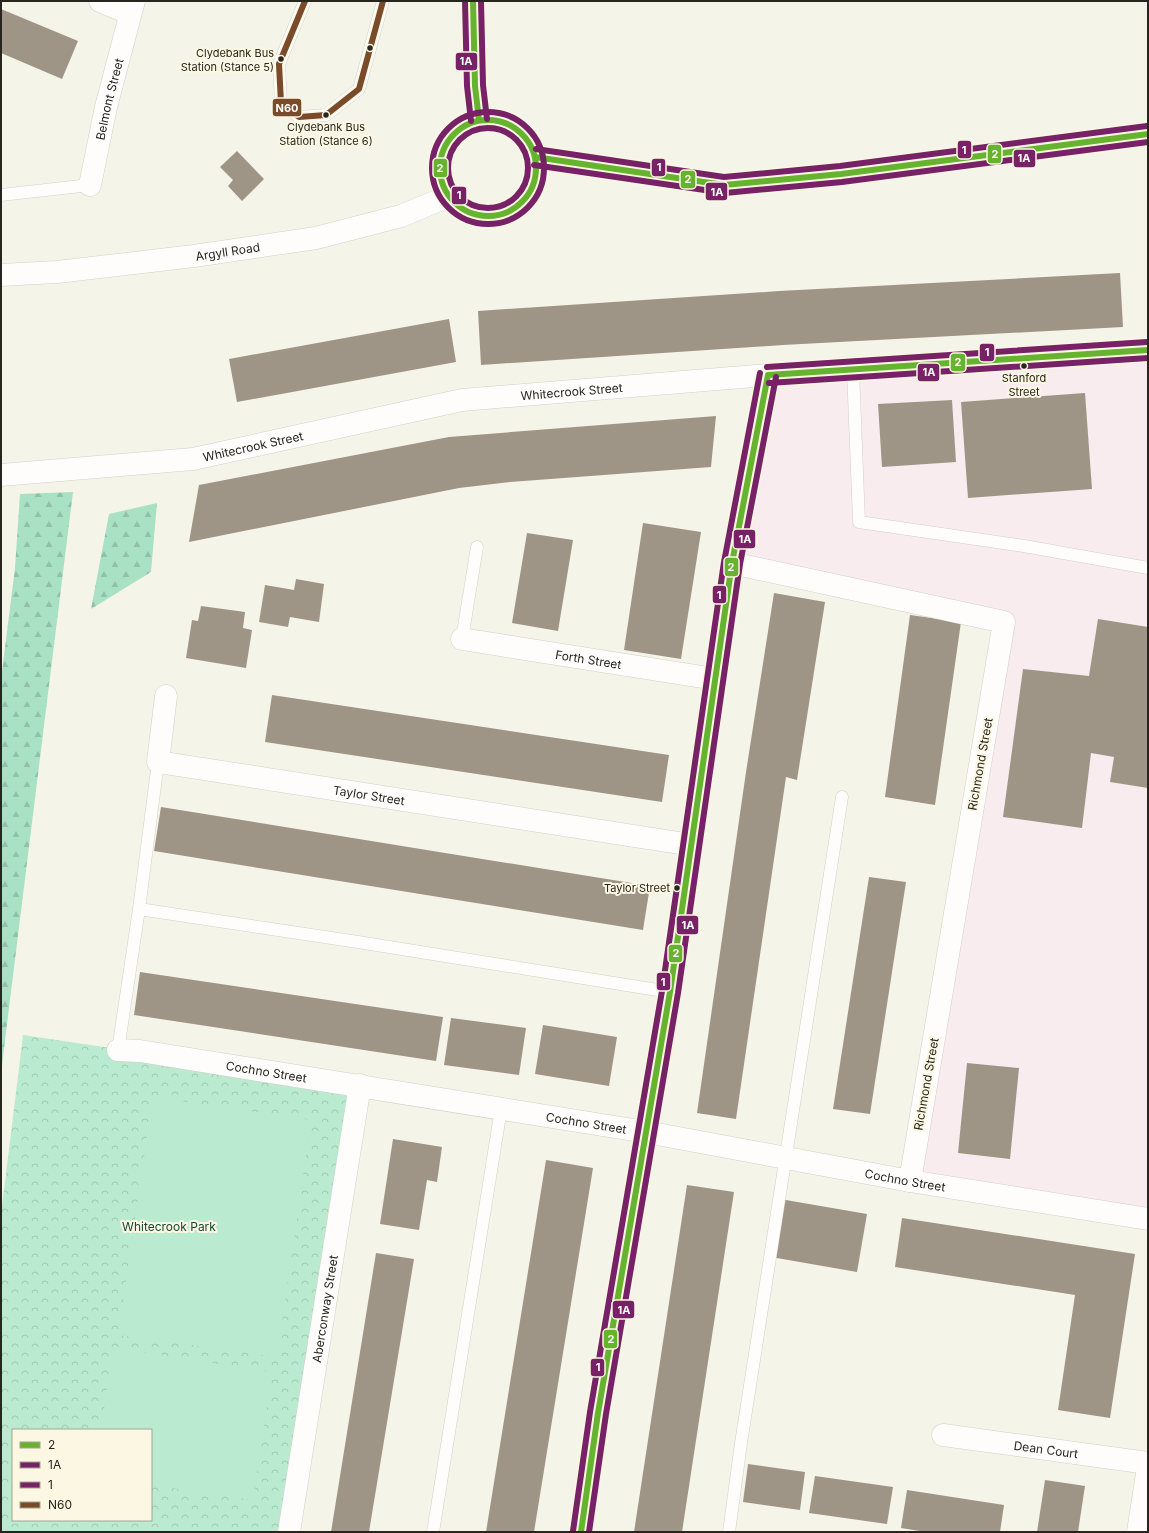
<svg xmlns="http://www.w3.org/2000/svg" width="1149" height="1533" viewBox="0 0 1149 1533" font-family="Inter,sans-serif">
	<style>
		.industrial { fill: #f8ecef }
		.forest { fill: url(#forest-firs) }
		.park { fill: url(#park-crowns); fill-rule: evenodd }
		.pitch { fill: #baebd0 }
		.building { fill: #9f9586 }
		.lines { fill: none; stroke-linecap: round; stroke-linejoin: round }
		.service-casing { stroke: #d1d0c7; stroke-width: 13 }
		.minor-casing { stroke: #d1d0c7; stroke-width: 23 }
		.tertiary-casing { stroke: #d1d0c7; stroke-width: 23 }
		.service { stroke: #fefdfc; stroke-width: 12 }
		.minor { stroke: #fefdfc; stroke-width: 22 }
		.tertiary { stroke: #fefdfc; stroke-width: 22 }
		.bus-1-casing { stroke: #fbf7e3; stroke-width: 9 }
		.bus-2-casing { stroke: #fbf7e3; stroke-width: 9 }
		.bus-3-casing { stroke: #fbf7e3; stroke-width: 9 }
		.bus-4-casing { stroke: #fbf7e3; stroke-width: 9 }
		.bus-1 { stroke: #65b32e; stroke-width: 6 }
		.bus-2 { stroke: #772166; stroke-width: 6 }
		.bus-3 { stroke: #772166; stroke-width: 6 }
		.bus-4 { stroke: #7a4b2a; stroke-width: 6 }
		.bus-dot { fill: #27251e; stroke: #fbf7e3; stroke-width: 1.5 }
		.labels { text-anchor: middle; dominant-baseline: central; stroke-width: 4; stroke-linejoin: round; paint-order: stroke }
		.bus-label { font-size: 11px; fill: #27251e; stroke: #fbf7e3; text-anchor: end }
		.street-label { font-size: 12px; fill: #27251e; stroke: #fbf7e3 }
		.park-label { font-size: 12px; fill: #174432; stroke: #fbf7e3 }
		.line-badge { stroke: #fbf7e3; stroke-width: 1.5 }
		.badge-label { font-size: 11px; text-anchor: middle; font-weight: bold; fill: #fff }
	</style>
	<defs>
		<pattern id="forest-firs" width="22" height="20" patternUnits="userSpaceOnUse"><rect width="22" height="20" fill="#a9e1c4"/><path d="M5 1l3.5 6h-7zM16 11l3.5 6h-7z" fill="#91c1a8"/></pattern>
		<pattern id="park-crowns" width="20" height="18" patternUnits="userSpaceOnUse"><rect width="20" height="18" fill="#baebd0"/><path d="M2 6a3 3 0 1 1 6 0M12 15a3 3 0 1 1 6 0" fill="none" stroke="#a0c9b2"/></pattern>
	</defs>
	<rect width="100%" height="100%" fill="#f5f4e9"/>
	<path class="industrial" d="M1148,350V1219L910,1181L1004,622L732,563L768,375Z"/>
	<path class="forest" d="M73,492L6,1032L1,1075V679L15,568L20,494Z
		M157,503L151,572L91,609L109,514Z"/>
	<path class="park" d="M23,1035L360,1085L289,1532H1V1214ZM13,1430H151V1520H13Z"/>
	<path class="pitch" d="M153,1097L311,1120L277,1357L118,1335Z
		M113,1348L272,1372L253,1500L151,1485V1430H101Z"/>
	<path class="building" d="M1,9L78,41L62,79L1,53Z
		M237,151L264,179L242,201L228,186L233,180L220,167Z
		M1120,273L1123,327L783,345L481,365L478,311L779,291Z
		M449,319L456,362L237,402L229,359Z
		M1085,393L1092,489L968,498L961,402Z
		M952,400L956,462L882,467L878,404Z
		M716,416L711,467L510,482L459,488L189,542L199,485L449,437Z
		M643,523L701,532L681,659L624,650Z
		M527,533L573,540L558,631L512,623Z
		M296,579L324,584L319,622L290,617L288,627L259,622L265,585L294,590Z
		M774,593L825,602L797,780L786,777L736,1119L697,1113L746,772Z
		M201,606L245,612L243,628L252,630L246,668L186,658L192,620L198,621Z
		M910,615L961,622L935,805L885,797Z
		M1098,619L1148,627V788L1110,782L1114,757L1091,753L1082,828L1003,817L1023,669L1089,676Z
		M272,695L669,755L662,802L265,742Z
		M161,807L650,886L643,930L154,851Z
		M869,877L906,882L870,1114L833,1109Z
		M140,972L443,1017L436,1061L134,1015Z
		M451,1018L526,1028L519,1075L444,1065Z
		M543,1025L617,1037L609,1086L535,1074Z
		M967,1063L1019,1068L1010,1159L958,1153Z
		M393,1139L442,1147L437,1182L427,1180L419,1230L380,1224Z
		M546,1160L593,1168L534,1532H486Z
		M687,1185L734,1192L682,1532H634Z
		M780,1199L867,1214L857,1272L771,1257Z
		M902,1218L1135,1254L1110,1418L1058,1410L1075,1295L895,1267Z
		M376,1253L414,1259L369,1532H331Z
		M748,1464L805,1472L800,1510L743,1502Z
		M815,1476L893,1487L887,1524L809,1513Z
		M1045,1480L1085,1486L1078,1532H1037Z
		M907,1490L1004,1505L1000,1532H926L901,1528Z"/>
	<g class="lines">
		<defs>
			<path id="service" d="M305,1L279,64L281,103L299,117L326,115L359,89L383,1
				M1,195L90,185
				M853,370L859,522L1024,546L1148,568
				M462,639L477,547
				M158,762L139,909L358,942L670,992
				M118,1050L139,909
				M433,1532L501,1109
				M729,1532L741,1443L842,797"/>
			<g id="minor">
				<path d="M100,1L129,13"/>
				<path d="M473,1L475,86L479,120"/>
				<path id="s1" d="M90,185L106,107L134,1"/>
				<path id="s2" d="M1,475L193,459L462,400L768,375L1148,350"/>
				<path d="M732,563L1004,622L910,1181"/>
				<path id="s3" d="M462,639L715,679"/>
				<path id="s4" d="M166,696L158,762L692,845"/>
				<path id="s5" d="M118,1050L140,1051L646,1132L910,1181L1148,1219"/>
				<path id="s6" d="M943,1435L1148,1463"/>
				<path id="s7" d="M289,1532L360,1085"/>
				<path d="M581,1532L598,1413L670,992L732,563L768,375"/>
				<path d="M1138,1532L1148,1467"/>
			</g>
			<g id="tertiary">
				<circle cx="488" cy="168" r="48"/>
				<path d="M535,157L724,185L841,174L1148,134"/>
				<path id="s8" d="M1,275L57,272L194,256L316,238L401,216L449,196"/>
			</g>
		</defs>
		<use href="#service" class="service-casing"/>
		<use href="#minor" class="minor-casing"/>
		<use href="#tertiary" class="tertiary-casing"/>
		<use href="#service" class="service"/>
		<use href="#minor" class="minor"/>
		<use href="#tertiary" class="tertiary"/>
		<defs>
			<path id="bus-1" d="M473,1L475,86L479,120
				M440 168a48 48 0 1 1 96 0a48 48 0 1 1-96 0Z
				M535,157L724,185L841,174L1148,134
				M768,375L1148,350
				M581,1532L598,1413L670,992L732,563L768,375"/>
			<path id="bus-2" d="M465,1L467,86L471,121
				M432 168a56 56 0 1 1 112 0a56 56 0 1 1-112 0Z
				M534,165L725,193L842,182L1148,142
				M769,383L1148,358
				M589,1532L606,1414L678,993L740,564L776,377"/>
			<path id="bus-3" d="M481,1L483,85L487,119
				M448 168a40 40 0 1 1 80 0a40 40 0 1 1-80 0Z
				M536,149L724,177L840,166L1147,126
				M767,367L1147,342
				M573,1531L590,1412L662,991L724,562L760,373"/>
			<path id="bus-4" d="M305,1L279,64L281,103L299,117L326,115L359,89L383,1"/>
		</defs>
		<use href="#bus-1" class="bus-1-casing"/>
		<use href="#bus-2" class="bus-2-casing"/>
		<use href="#bus-3" class="bus-3-casing"/>
		<use href="#bus-4" class="bus-4-casing"/>
		<use href="#bus-1" class="bus-1"/>
		<use href="#bus-2" class="bus-2"/>
		<use href="#bus-3" class="bus-3"/>
		<use href="#bus-4" class="bus-4"/>
	</g>
	<g class="bus-dot">
		<circle cx="370" cy="48" r="3.5"/>
		<circle cx="281" cy="59" r="3.5"/>
		<circle cx="326" cy="115" r="3.5"/>
		<circle cx="1024" cy="366" r="3.5"/>
		<circle cx="677" cy="888" r="3.5"/>
	</g>
	<g class="labels">
		<g class="bus-label">
			<text x="274" y="53">Clydebank Bus<tspan x="274" dy="14">Station (Stance 5)</tspan></text>
			<text x="326" y="127" text-anchor="middle">Clydebank Bus<tspan x="326" dy="14">Station (Stance 6)</tspan></text>
			<text x="1024" y="378" text-anchor="middle">Stanford<tspan x="1024" dy="14">Street</tspan></text>
			<text x="670" y="888">Taylor Street</text>
		</g>
		<g class="street-label">
			<text stroke="none"><textPath href="#s1" startOffset="88">Belmont Street</textPath></text>
			<text stroke="none"><textPath href="#s8" startOffset="228">Argyll Road</textPath></text>
			<text stroke="none"><textPath href="#s2" startOffset="578">Whitecrook Street</textPath></text>
			<text stroke="none"><textPath href="#s2" startOffset="254">Whitecrook Street</textPath></text>
			<text stroke="none"><textPath href="#s3" startOffset="128">Forth Street</textPath></text>
			<text transform="translate(980 764) rotate(-80)">Richmond Street</text>
			<text stroke="none"><textPath href="#s4" startOffset="280">Taylor Street</textPath></text>
			<text stroke="none"><textPath href="#s5" startOffset="150">Cochno Street</textPath></text>
			<text transform="translate(926 1084) rotate(-80)">Richmond Street</text>
			<text stroke="none"><textPath href="#s5" startOffset="474">Cochno Street</textPath></text>
			<text stroke="none"><textPath href="#s5" startOffset="798">Cochno Street</textPath></text>
			<text stroke="none"><textPath href="#s7" startOffset="226">Aberconway Street</textPath></text>
			<text stroke="none"><textPath href="#s6" startOffset="104">Dean Court</textPath></text>
		</g>
		<g class="park-label">
			<text x="169" y="1226">Whitecrook Park</text>
		</g>
	</g>
	<g class="line-badge">
		<rect x="455" y="52" width="23" height="19" rx="4" fill="#772166"/>
		<rect x="272" y="98" width="30" height="19" rx="4" fill="#7a4b2a"/>
		<rect x="957" y="140" width="15" height="19" rx="4" fill="#772166"/>
		<rect x="987" y="144" width="15" height="20" rx="4" fill="#65b32e"/>
		<rect x="1013" y="149" width="23" height="19" rx="4" fill="#772166"/>
		<rect x="651" y="158" width="15" height="19" rx="4" fill="#772166"/>
		<rect x="433" y="158" width="15" height="20" rx="4" fill="#65b32e"/>
		<rect x="680" y="170" width="16" height="19" rx="4" fill="#65b32e"/>
		<rect x="705" y="182" width="23" height="19" rx="4" fill="#772166"/>
		<rect x="451" y="186" width="16" height="19" rx="4" fill="#772166"/>
		<rect x="979" y="343" width="16" height="19" rx="4" fill="#772166"/>
		<rect x="950" y="353" width="16" height="19" rx="4" fill="#65b32e"/>
		<rect x="917" y="363" width="23" height="19" rx="4" fill="#772166"/>
		<rect x="733" y="529" width="23" height="20" rx="4" fill="#772166"/>
		<rect x="724" y="557" width="15" height="20" rx="4" fill="#65b32e"/>
		<rect x="712" y="585" width="15" height="19" rx="4" fill="#772166"/>
		<rect x="676" y="915" width="23" height="20" rx="4" fill="#772166"/>
		<rect x="668" y="944" width="15" height="19" rx="4" fill="#65b32e"/>
		<rect x="656" y="972" width="15" height="19" rx="4" fill="#772166"/>
		<rect x="612" y="1300" width="23" height="19" rx="4" fill="#772166"/>
		<rect x="603" y="1329" width="15" height="20" rx="4" fill="#65b32e"/>
		<rect x="590" y="1358" width="15" height="19" rx="4" fill="#772166"/>
	</g>
	<g class="badge-label">
		<text x="466" y="65">1A</text>
		<text x="287" y="112">N60</text>
		<text x="964" y="154">1</text>
		<text x="995" y="158">2</text>
		<text x="1024" y="162">1A</text>
		<text x="659" y="171">1</text>
		<text x="440" y="172">2</text>
		<text x="688" y="183">2</text>
		<text x="717" y="196">1A</text>
		<text x="459" y="199">1</text>
		<text x="987" y="356">1</text>
		<text x="958" y="366">2</text>
		<text x="929" y="376">1A</text>
		<text x="745" y="543">1A</text>
		<text x="731" y="571">2</text>
		<text x="719" y="599">1</text>
		<text x="688" y="929">1A</text>
		<text x="676" y="957">2</text>
		<text x="663" y="986">1</text>
		<text x="624" y="1314">1A</text>
		<text x="611" y="1343">2</text>
		<text x="598" y="1371">1</text>
	</g>
	<rect width="1149" height="1533" fill="none" stroke="#27251e" stroke-width="4"/>
	<rect x="12" y="1429" width="140" height="92" fill="#fbf7e3" stroke="#a6a394"/>
	<rect x="20" y="1442" width="20" height="6" fill="#65b32e" stroke="#a6a394"/>
	<text x="48" y="1449" font-size="12" fill="#27251e">2</text>
	<rect x="20" y="1462" width="20" height="6" fill="#772166" stroke="#a6a394"/>
	<text x="48" y="1469" font-size="12" fill="#27251e">1A</text>
	<rect x="20" y="1482" width="20" height="6" fill="#772166" stroke="#a6a394"/>
	<text x="48" y="1489" font-size="12" fill="#27251e">1</text>
	<rect x="20" y="1502" width="20" height="6" fill="#7a4b2a" stroke="#a6a394"/>
	<text x="48" y="1509" font-size="12" fill="#27251e">N60</text>
</svg>
